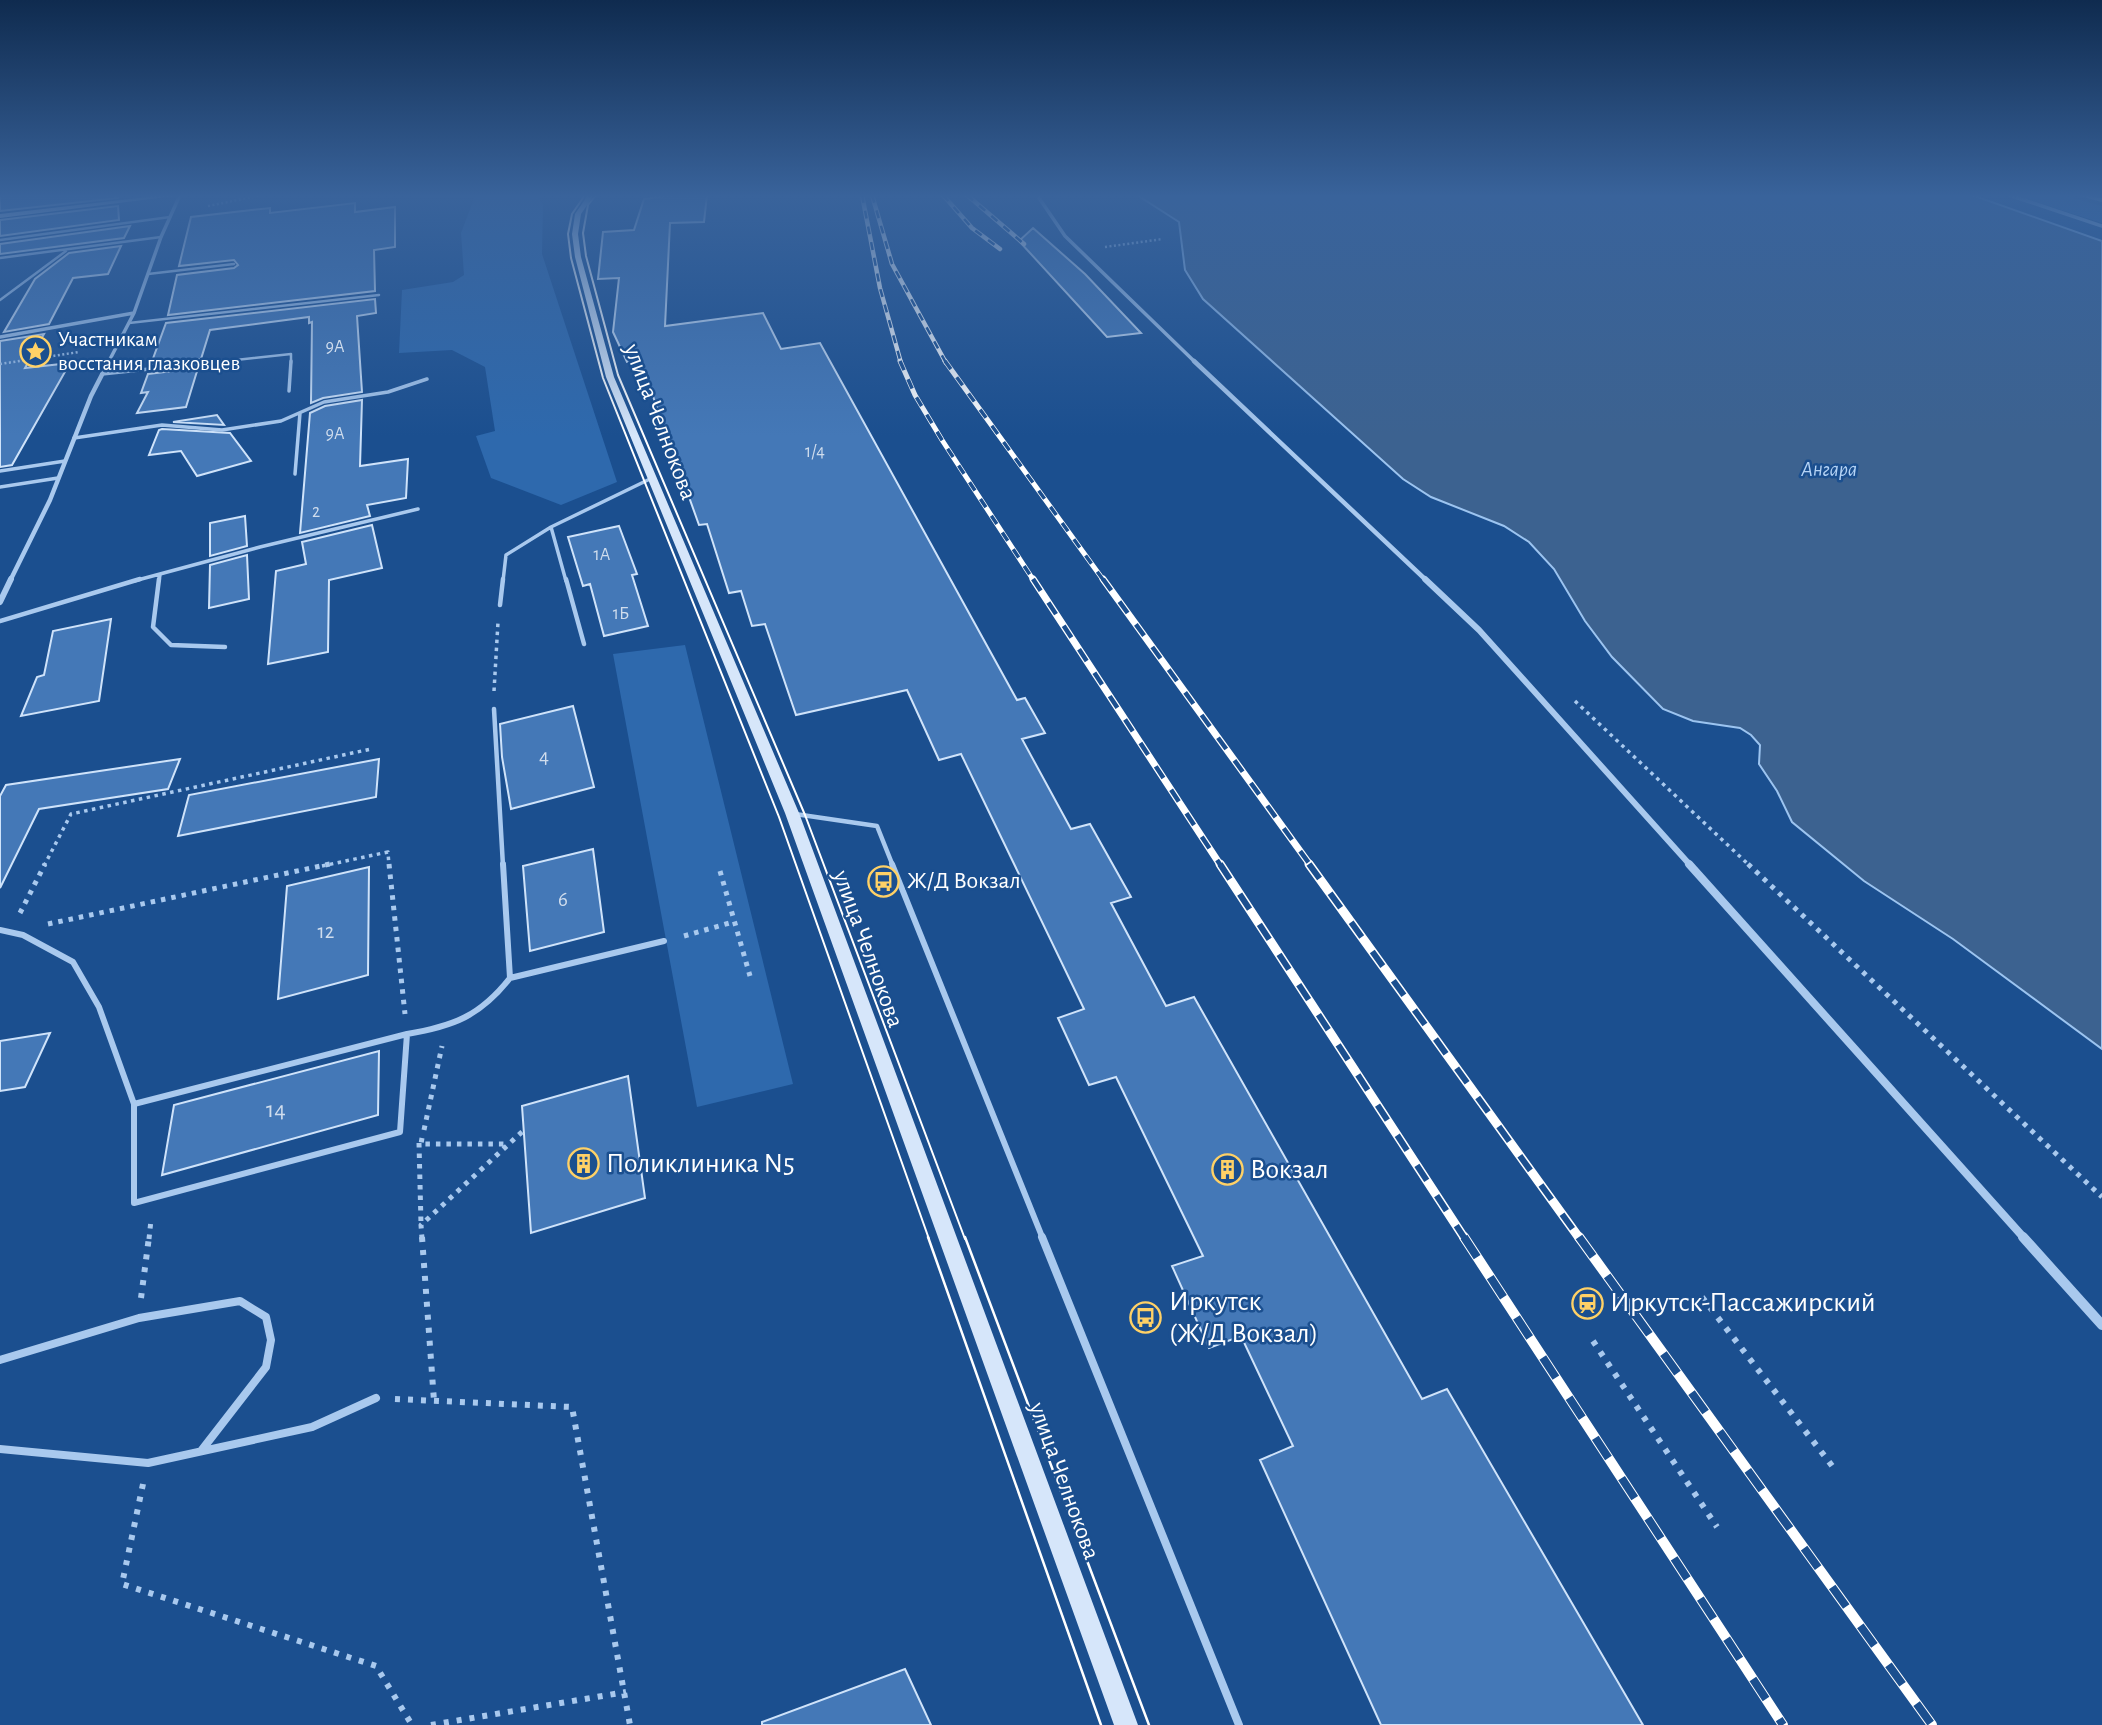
<svg xmlns="http://www.w3.org/2000/svg" width="2102" height="1725" viewBox="0 0 2102 1725" font-family="'Alegreya Sans',sans-serif">
	<style>
		.green { fill: #2e69ad }
		.water { fill: #3c6290; stroke: #9cc4f0; stroke-width: 2 }
		.building { fill: #4478b7; stroke: #cfe3fa; stroke-width: 2 }
		.lines { fill: none; stroke-linecap: round; stroke-linejoin: round }
		.path-far3 { stroke: #a9c9ee; stroke-width: 2.5; stroke-dasharray: 2 2.5; stroke-linecap: butt }
		.path-far2 { stroke: #a9c9ee; stroke-width: 3.5; stroke-dasharray: 3.5 4.5; stroke-linecap: butt }
		.path-far1 { stroke: #a9c9ee; stroke-width: 5; stroke-dasharray: 4.5 6; stroke-linecap: butt }
		.path { stroke: #a9c9ee; stroke-width: 6; stroke-dasharray: 5 8; stroke-linecap: butt }
		.lane-far4 { stroke: #a9c9ee; stroke-width: 2.5 }
		.lane-far3 { stroke: #a9c9ee; stroke-width: 3.5 }
		.lane-far2 { stroke: #a9c9ee; stroke-width: 4.5 }
		.lane-far1 { stroke: #a9c9ee; stroke-width: 6 }
		.lane { stroke: #a9c9ee; stroke-width: 8 }
		.street-far4 { stroke: #a9c9ee; stroke-width: 3.5 }
		.street-far3 { stroke: #a9c9ee; stroke-width: 4.5 }
		.street-far2 { stroke: #a9c9ee; stroke-width: 6 }
		.street-far1 { stroke: #a9c9ee; stroke-width: 8 }
		.street { stroke: #a9c9ee; stroke-width: 10 }
		.secondary { fill: #d6e6fa; fill-rule: evenodd }
		.tram-far1 { stroke: #fff; stroke-width: 2 }
		.tram { stroke: #fff; stroke-width: 2.5 }
		.rail-far4-casing { stroke: #fff; stroke-width: 4.5 }
		.rail-far3-casing { stroke: #fff; stroke-width: 5 }
		.rail-far2-casing { stroke: #fff; stroke-width: 7 }
		.rail-far1-casing { stroke: #fff; stroke-width: 9 }
		.rail-casing { stroke: #fff; stroke-width: 10 }
		.rail-far4 { stroke: #1b4f8f; stroke-width: 2.5; stroke-dasharray: 8; stroke-linecap: butt }
		.rail-far3 { stroke: #1b4f8f; stroke-width: 3.5; stroke-dasharray: 10; stroke-linecap: butt }
		.rail-far2 { stroke: #1b4f8f; stroke-width: 4.5; stroke-dasharray: 14; stroke-linecap: butt }
		.rail-far1 { stroke: #1b4f8f; stroke-width: 6; stroke-dasharray: 18; stroke-linecap: butt }
		.rail { stroke: #1b4f8f; stroke-width: 8; stroke-dasharray: 24; stroke-linecap: butt }
		.labels { text-anchor: middle; dominant-baseline: central; stroke-width: 5; stroke-linejoin: round; paint-order: stroke }
		.far-number-label { font-size: 18px; fill: #d0dded }
		.far-poi-label { font-size: 21px; fill: #fff; stroke: #1b4f8f; text-anchor: start }
		.far-water-label { font-size: 21px; font-style: italic; fill: #b5d3f5; stroke: #1b4f8f }
		.number-label { font-size: 21px; fill: #d0dded }
		.street-label { font-size: 24px; fill: #fff; stroke: #1b4f8f }
		.poi-label { font-size: 24px; fill: #fff; stroke: #1b4f8f; text-anchor: start }
		.near-number-label { font-size: 24px; fill: #d0dded }
		.near-poi-label { font-size: 28px; fill: #fff; stroke: #1b4f8f; text-anchor: start }
	</style>
	<rect width="100%" height="100%" fill="#1b4f8f"/>
	<path class="green" d="M413,195H536L543,204L542,254L617,482L561,505L491,478L476,436L495,431L485,367L452,350L399,353L402,290L453,282L464,275L461,233L475,196L426,198Z
		M2015,195H2061L2102,206V223Z
		M685,645L793,1084L697,1107L613,654Z"/>
	<path class="water" d="M1137,195H1972L2102,241V1049L1953,939L1864,881L1792,822L1777,791L1759,764L1760,745L1751,735L1740,728L1693,721L1663,709L1612,657L1585,621L1554,569L1529,542L1504,526L1431,497L1403,479L1203,299L1185,270L1179,222Z"/>
	<path class="building" d="M0,195H117L118,198L0,211Z
		M673,195H707L704,222L670,223L665,326L763,313L781,349L820,343L1017,700L1025,698L1045,733L1022,739L1071,829L1090,824L1131,897L1111,903L1166,1006L1194,997L1422,1399L1447,1389L1643,1725H1381L1260,1460L1293,1446L1241,1336L1209,1348L1172,1266L1203,1256L1116,1077L1089,1085L1058,1018L1084,1009L961,754L939,760L907,690L796,715L765,624L752,626L741,591L729,593L707,524L699,525L640,360L627,362L613,332L619,278L598,279L603,232L634,230L644,199Z
		M355,203V212L395,207V247L374,250L375,291L168,315L177,275L234,268L238,265L234,260L179,266L191,217L270,208V213Z
		M118,206L119,220L0,236V220Z
		M130,226L124,238L0,254V244Z
		M1033,228L1085,274L1141,333L1107,337L1019,241Z
		M121,246L108,274L73,278L49,324L4,332L35,279L69,253Z
		M375,299L376,313L357,316L362,392L323,398L311,403L312,322L309,323V317L210,330L201,359L151,364L166,323Z
		M44,334L25,368L70,363L12,465L0,467V341Z
		M198,368L186,407L137,413L148,392L141,393L148,374Z
		M362,400L360,466L408,459L406,498L367,505L370,516L300,533L310,413L325,406Z
		M217,415L224,425L173,422Z
		M162,429L230,433L251,461L197,476L181,451L149,455L159,430Z
		M245,516L247,546L210,556V523Z
		M372,525L382,568L329,580L328,652L268,664L276,571L306,564L302,542Z
		M619,526L637,574L632,575L648,626L604,636L590,584L583,586L568,537Z
		M247,555L249,599L209,608L210,565Z
		M111,619L99,701L21,716L37,677L44,675L53,631Z
		M573,706L594,787L511,809L502,757L500,724Z
		M180,759L168,789L39,809L0,888V796L6,785Z
		M379,759L376,797L178,836L189,795Z
		M593,849L604,932L530,951L523,866Z
		M369,867L368,975L278,999L287,886Z
		M50,1033L25,1087L0,1091V1041Z
		M379,1051L378,1115L162,1175L174,1105Z
		M628,1076L645,1198L531,1233L522,1106Z
		M905,1669L931,1725H762V1722Z"/>
	<g class="lines">
		<path class="path-far3" d="M208,206L262,195
			M1105,247L1163,239
			M0,364L79,352"/>
		<path class="path-far2" d="M494,691L498,622
			M1575,701L1750,866
			M44,866L71,814L371,749
			M322,866L388,852L389,866"/>
		<path class="path-far1" d="M389,864L405,1014
			M1748,864L2102,1197
			M720,871L750,976
			M20,913L45,864
			M48,924L330,864
			M684,936L733,922
			M424,1130L442,1046
			M422,1138L421,1144H508
			M419,1143L421,1224
			M149,1239L151,1220
			M422,1239L421,1225L524,1130"/>
		<path class="path" d="M422,1237L434,1401
			M1702,1297L1833,1467
			M141,1298L149,1237
			M1593,1341L1717,1527
			M395,1399L572,1407L630,1725
			M143,1484L122,1584L376,1666L412,1725
			M431,1725L626,1692"/>
		<path class="lane-far4" d="M0,240L170,217
			M0,258L161,237
			M148,274L234,264
			M0,300L66,251
			M129,323L379,295
			M209,363L291,354V363"/>
		<path class="lane-far3" d="M102,374L225,361
			M289,391L291,361
			M74,438L162,425L222,430L281,421L324,402L388,392L427,379
			M0,471L65,461
			M295,474L300,413
			M0,487L58,478
			M134,581L260,547L418,509
			M159,581L160,575
			M503,581L506,555L551,527
			M566,581L551,527L652,478"/>
		<path class="lane-far2" d="M159,579L153,627L171,645L225,647
			M566,579L584,644
			M500,605L503,579
			M0,621L140,579
			M494,709L503,866
			M795,814L877,826L893,866"/>
		<path class="lane-far1" d="M892,864L1043,1239
			M0,930L23,935L73,962L99,1007L134,1104V1203L400,1132L407,1034C454,1026 480,1016 510,978L503,864
			M510,978L664,941
			M134,1104L407,1034"/>
		<path class="lane" d="M1042,1237L1239,1725
			M0,1360L139,1318L240,1301L266,1317L271,1340L266,1367L201,1451
			M0,1449L148,1463L312,1427L376,1398"/>
		<path class="street-far4" d="M1037,195L1065,236L1196,363
			M2009,195L2102,226
			M0,337L134,313
			M108,363L134,313L161,237L180,195"/>
		<path class="street-far3" d="M1194,361L1427,581
			M10,581L50,500L91,396L109,361"/>
		<path class="street-far2" d="M1425,579L1479,630L1691,866
			M0,602L11,579"/>
		<path class="street-far1" d="M1689,864L2025,1239"/>
		<path class="street" d="M2023,1237L2102,1325"/>
		<path class="secondary" d="M164,195H182L0,218V214Z
			M588,195H594L581,214L578,234L581,257L614,377L799,813L1138,1725H1114L785,813L606,377L575,257L572,234L575,214Z
			M2079,195L2102,198V202L2080,196Z"/>
		<path class="tram-far1" d="M585,195L572,214L568,234L571,258L603,378L779,817L929,1239
			M596,195L588,205L583,233L586,256L618,375L805,815L965,1239"/>
		<path class="tram" d="M928,1237L1101,1725
			M965,1237L1149,1725"/>
		<defs>
			<path id="rail-far4" d="M862,195L880,288L901,363
				M872,195L892,264L946,363
				M943,195L972,228L1000,249
				M967,195L1024,244"/>
			<path id="rail-far3" d="M900,361L915,395L942,440L1034,581
				M945,361L1104,581"/>
			<path id="rail-far2" d="M1033,579L1221,866
				M1103,579L1311,866"/>
			<path id="rail-far1" d="M1220,864L1465,1239
				M1309,864L1580,1239"/>
			<path id="rail" d="M1464,1237L1783,1725
				M1579,1237L1932,1725"/>
		</defs>
		<use href="#rail-far4" class="rail-far4-casing"/>
		<use href="#rail-far3" class="rail-far3-casing"/>
		<use href="#rail-far2" class="rail-far2-casing"/>
		<use href="#rail-far1" class="rail-far1-casing"/>
		<use href="#rail" class="rail-casing"/>
		<use href="#rail-far4" class="rail-far4"/>
		<use href="#rail-far3" class="rail-far3"/>
		<use href="#rail-far2" class="rail-far2"/>
		<use href="#rail-far1" class="rail-far1"/>
		<use href="#rail" class="rail"/>
	</g>
	<linearGradient id="sky" x2="0" y2="1"><stop stop-color="#0f2b4f"/><stop offset="0.45" stop-color="#39639b"/><stop offset="1" stop-color="#39639b" stop-opacity="0"/></linearGradient>
	<rect width="2102" height="436" fill="url(#sky)"/>
	<defs>
		<symbol id="sight-ring" viewBox="-11 -11 22 22"><circle r="9.5" fill="#1b4f8f" stroke="#ffd166" stroke-width="1.5"/><path d="M0-6L1.8-2.2L6-1.7L2.9 1.2L3.7 5.4L0 3.3L-3.7 5.4L-2.9 1.2L-6-1.7L-1.8-2.2Z" fill="#ffd166"/></symbol>
		<symbol id="bus-ring" viewBox="-11 -11 22 22"><circle r="9.5" fill="#1b4f8f" stroke="#ffd166" stroke-width="1.5"/><path d="M-5-6H5V4H4V6H2V4H-2V6H-4V4H-5ZM-3.5-4V0h7V-4ZM-3.5 1.2v1.5H-2V1.2ZM2 1.2v1.5H3.5V1.2Z" fill="#ffd166"/></symbol>
		<symbol id="building-ring" viewBox="-11 -11 22 22"><circle r="9.5" fill="#1b4f8f" stroke="#ffd166" stroke-width="1.5"/><path d="M-4-6H4V6H1V3H-1V6H-4ZM-2.5-4.3h1.7v1.8h-1.7ZM.8-4.3h1.7v1.8H.8ZM-2.5-1h1.7V.8h-1.7ZM.8-1h1.7V.8H.8Z" fill="#ffd166"/></symbol>
		<symbol id="station-ring" viewBox="-11 -11 22 22"><circle r="9.5" fill="#1b4f8f" stroke="#ffd166" stroke-width="1.5"/><path d="M-3-6H3Q5-6 5-4V2Q5 4 3 4L4.5 6H3L1.5 4h-3L-3 6H-4.5L-3 4Q-5 4-5 2V-4Q-5-6-3-6ZM-3.5-4v3h7v-3ZM-3.5 1v1.5H-2V1ZM2 1v1.5H3.5V1Z" fill="#ffd166"/></symbol>
	</defs>
	<g fill-rule="evenodd">
		<use href="#sight-ring" x="18" y="334" width="35" height="35"/>
		<use href="#bus-ring" x="866" y="864" width="35" height="35"/>
		<use href="#building-ring" x="566" y="1146" width="35" height="35"/>
		<use href="#building-ring" x="1210" y="1152" width="35" height="35"/>
		<use href="#station-ring" x="1570" y="1286" width="35" height="35"/>
		<use href="#bus-ring" x="1128" y="1300" width="35" height="35"/>
	</g>
	<g class="labels">
		<g class="far-number-label">
			<text x="335" y="347">9А</text>
			<text x="335" y="434">9А</text>
			<text x="815" y="452">1/4</text>
			<text x="316" y="512">2</text>
			<text x="602" y="555">1А</text>
			<text x="621" y="614">1Б</text>
		</g>
		<g class="far-poi-label">
			<text x="58" y="339">Участникам<tspan x="58" dy="24">восстания глазковцев</tspan></text>
		</g>
		<g class="far-water-label">
			<text x="1829" y="469">Ангара</text>
		</g>
		<g class="number-label">
			<text x="544" y="756">4</text>
			<text x="563" y="899">6</text>
			<text x="326" y="931">12</text>
		</g>
		<g class="street-label">
			<text transform="translate(660 422) rotate(69)">улица Челнокова</text>
			<text transform="translate(868 949) rotate(70)">улица Челнокова</text>
			<text transform="translate(1064 1481) rotate(70)">улица Челнокова</text>
		</g>
		<g class="poi-label">
			<text x="907" y="881">Ж/Д Вокзал</text>
		</g>
		<g class="near-number-label">
			<text x="276" y="1110">14</text>
		</g>
		<g class="near-poi-label">
			<text x="606" y="1164">Поликлиника N5</text>
			<text x="1250" y="1170">Вокзал</text>
			<text x="1169" y="1302">Иркутск<tspan x="1169" dy="32">(Ж/Д Вокзал)</tspan></text>
			<text x="1610" y="1303">Иркутск-Пассажирский</text>
		</g>
	</g>
</svg>
